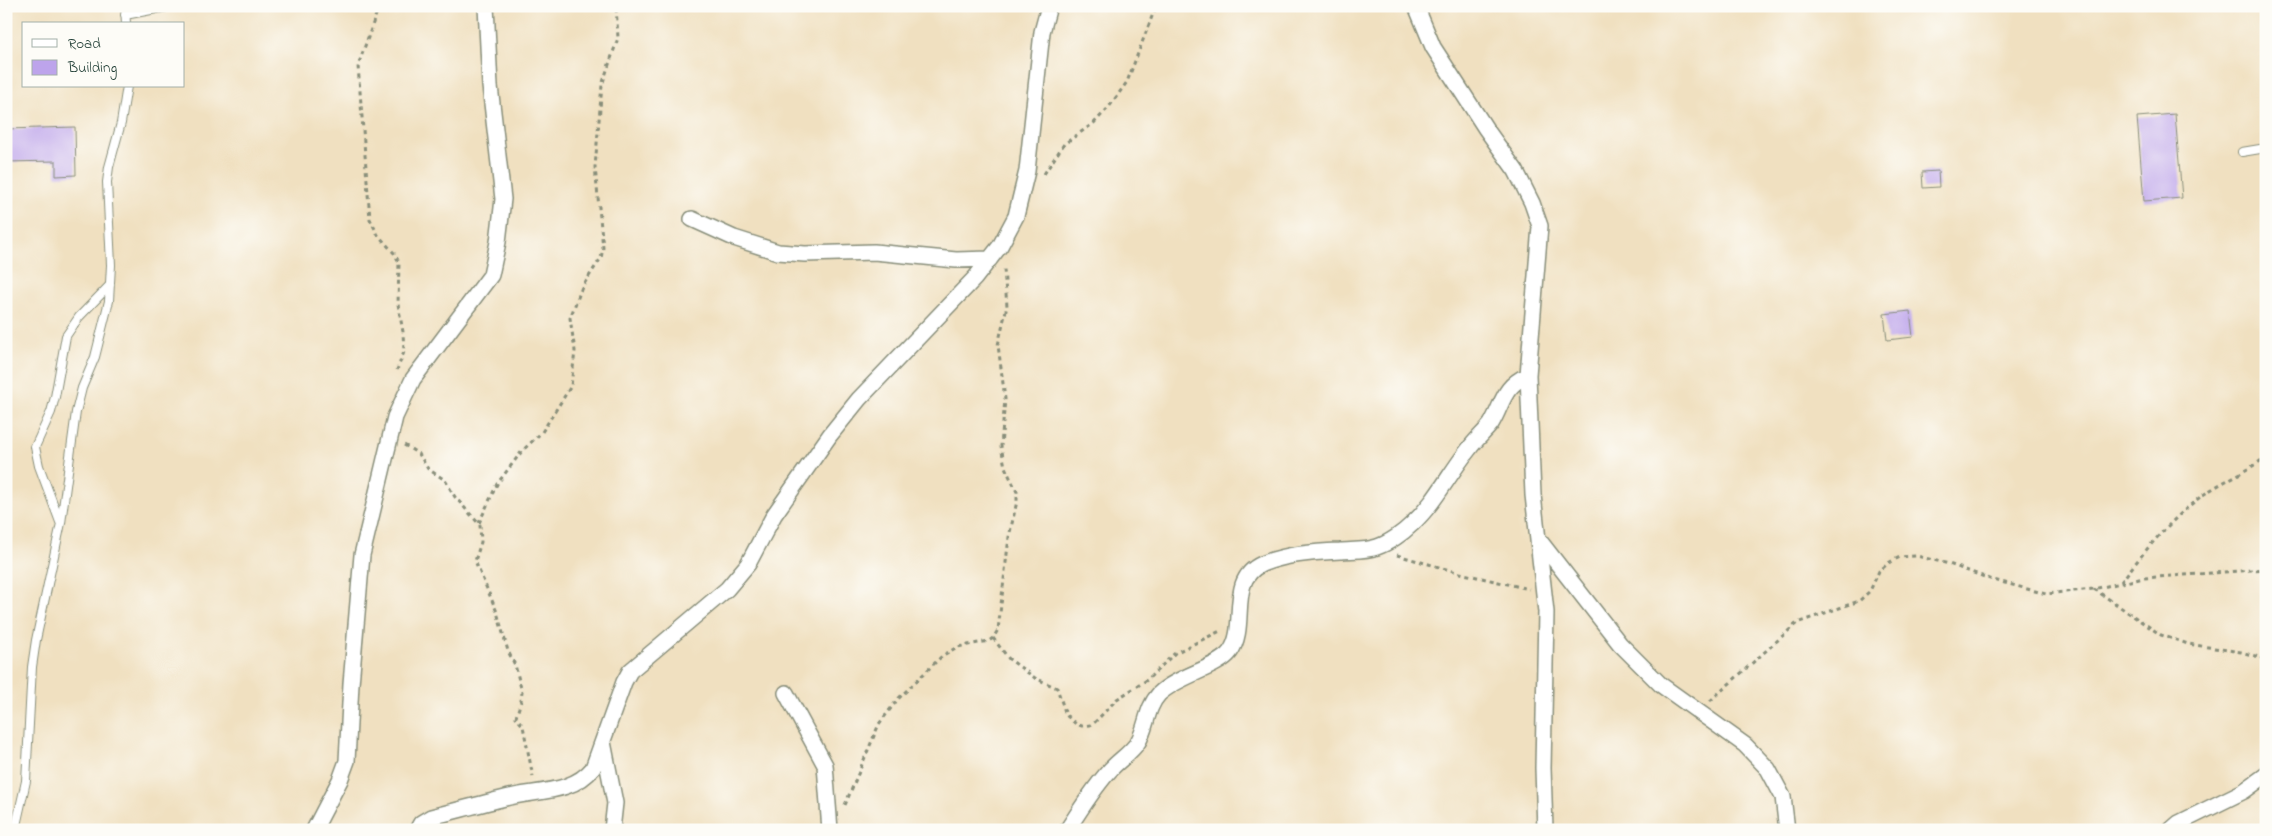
<svg xmlns="http://www.w3.org/2000/svg" width="2272" height="836" viewBox="0 0 2272 836" font-family="'Indie Flower',sans-serif">
	<style>
		.building { fill: #bda4eb }
		.lines { fill: none; stroke-linecap: round; stroke-linejoin: round }
		.service-casing { stroke: #888e7a; stroke-width: 10 }
		.minor-casing { stroke: #888e7a; stroke-width: 18 }
		.path { stroke: #888e7a; stroke-width: 3; stroke-dasharray: 4 4; stroke-linecap: butt }
		.service { stroke: #fff; stroke-width: 8 }
		.minor { stroke: #fff; stroke-width: 15 }
	</style>
	<rect width="100%" height="100%" fill="#fdfcf7"/>
	<filter id="ink" filterUnits="userSpaceOnUse"><feTurbulence type="fractalNoise" baseFrequency=".02" numOctaves="2"/><feDisplacementMap in="SourceGraphic" scale="10" xChannelSelector="R" yChannelSelector="G"/><feConvolveMatrix kernelMatrix="1 2 1 2 8 2 1 2 1" color-interpolation-filters="sRGB"/></filter>
	<filter id="wash" filterUnits="userSpaceOnUse"><feTurbulence type="fractalNoise" baseFrequency=".0096" numOctaves="4" result="noise"/><feDisplacementMap in="SourceGraphic" scale="20" xChannelSelector="R" yChannelSelector="G"/><feGaussianBlur stdDeviation="1.12" result="paint"/><feColorMatrix in="noise" values="0 0 0 0 0 0 0 0 0 0 0 0 0 0 0 0 0 1.4 0 .05"/><feComposite in="paint" operator="in"/></filter>
	<g filter="url(#wash)">
		<rect width="100%" height="100%" fill="#f0e0c0"/>
		<g id="blocks">
			<path class="building" d="M2175,114L2182,198L2144,201L2137,117Z
				M75,127L76,175L56,176V161L6,162V129Z
				M1938,171L1939,187L1923,188L1922,172Z
				M1910,311L1913,337L1887,340L1884,314Z"/>
		</g>
	</g>
	<g filter="url(#ink)">
		<use href="#blocks" fill-opacity="0" stroke="#888e7a" stroke-width="1"/>
		<g class="lines">
			<defs>
				<path id="service" d="M125,6L126,24
					M125,15L172,6
					M2242,152L2266,148
					M60,522L39,466L35,447L51,412L55,397L66,336L79,317L110,285
					M15,830L26,781L32,667L36,640L61,523L76,412L82,388L95,357L109,301L111,265L107,182L109,167L121,123L127,86"/>
				<path id="minor" d="M1416,6L1433,47L1486,129L1516,171L1532,203L1540,226L1528,375L1533,495L1546,612L1543,768L1545,830
					M692,219L734,238L778,252L805,254L874,252L956,260L990,259
					M1539,540L1620,644L1661,685L1745,745L1768,769L1783,797L1787,830
					M786,693L825,765L830,830
					M603,742L615,803L612,830
					M314,830L340,780L347,761L351,684L362,555L395,417L413,379L491,275L498,242L503,199L490,86L486,6
					M417,830L421,823L431,817C455,811 480,804 505,798C535,790 573,794 593,768L624,682L630,671L727,589L748,564L774,515L830,435L859,399L975,278L1000,246L1016,216L1027,171L1042,32L1049,6
					M1067,830C1081,809 1094,787 1111,769C1119,760 1131,753 1138,742C1147,727 1146,708 1159,694C1177,676 1218,668 1230,652C1249,626 1226,580 1262,564C1285,554 1315,552 1340,551C1352,550 1366,551 1377,547C1389,543 1403,533 1412,524C1435,503 1449,474 1469,449C1475,440 1484,433 1491,424C1504,402 1502,387 1528,375
					M2171,830L2179,823L2244,791L2266,775"/>
			</defs>
			<use href="#service" class="service-casing"/>
			<use href="#minor" class="minor-casing"/>
			<path class="path" d="M379,6L358,66L370,219L378,235L394,253L399,262L398,304L403,332L404,352L397,370
				M1044,174L1064,144L1094,123L1109,107L1127,82L1156,6
				M404,445L419,454L428,469L445,480L455,497L480,525L481,542L475,561L497,612L508,651L515,665L522,692L521,701L516,717L523,726L533,777
				M479,523L497,484L522,451L542,432L571,386L575,351L570,318L582,287L601,258L603,248L595,167L602,85L618,38L616,6
				M1397,555L1460,573L1529,589
				M2121,582C2145,550 2171,519 2203,495C2223,481 2246,472 2266,457
				M2094,589L2161,635L2188,644L2241,652L2266,659
				M993,638L1009,659L1035,678L1057,688L1066,715L1076,724L1082,726L1090,725L1095,722L1117,699L1147,680L1175,653L1220,631
				M1710,701L1797,623L1859,601L1870,591L1879,571L1890,562L1900,557L1917,556L1949,564L1990,579L2046,594L2093,589L2144,578L2266,569
				M845,805L879,724L898,699L942,656L957,647L989,641L993,638L998,630L1009,537L1017,501V492L1005,467L1001,446L1005,399L998,345L1007,306L1004,269"/>
			<use href="#service" class="service"/>
			<use href="#minor" class="minor"/>
		</g>
	</g>
	<rect width="2272" height="836" fill="none" stroke="#fdfcf7" stroke-width="25"/>
	<rect x="22" y="22" width="162" height="65" fill="#fdfcf7" stroke="#a4b0a9"/>
	<rect x="32" y="39" width="25" height="8" fill="#ffffff" stroke="#a4b0a9"/>
	<text x="68" y="48" font-size="15" fill="#1f3d34">Road</text>
	<rect x="32" y="60" width="25" height="15" fill="#bda4eb" stroke="#a4b0a9"/>
	<text x="68" y="72" font-size="15" fill="#1f3d34">Building</text>
</svg>
